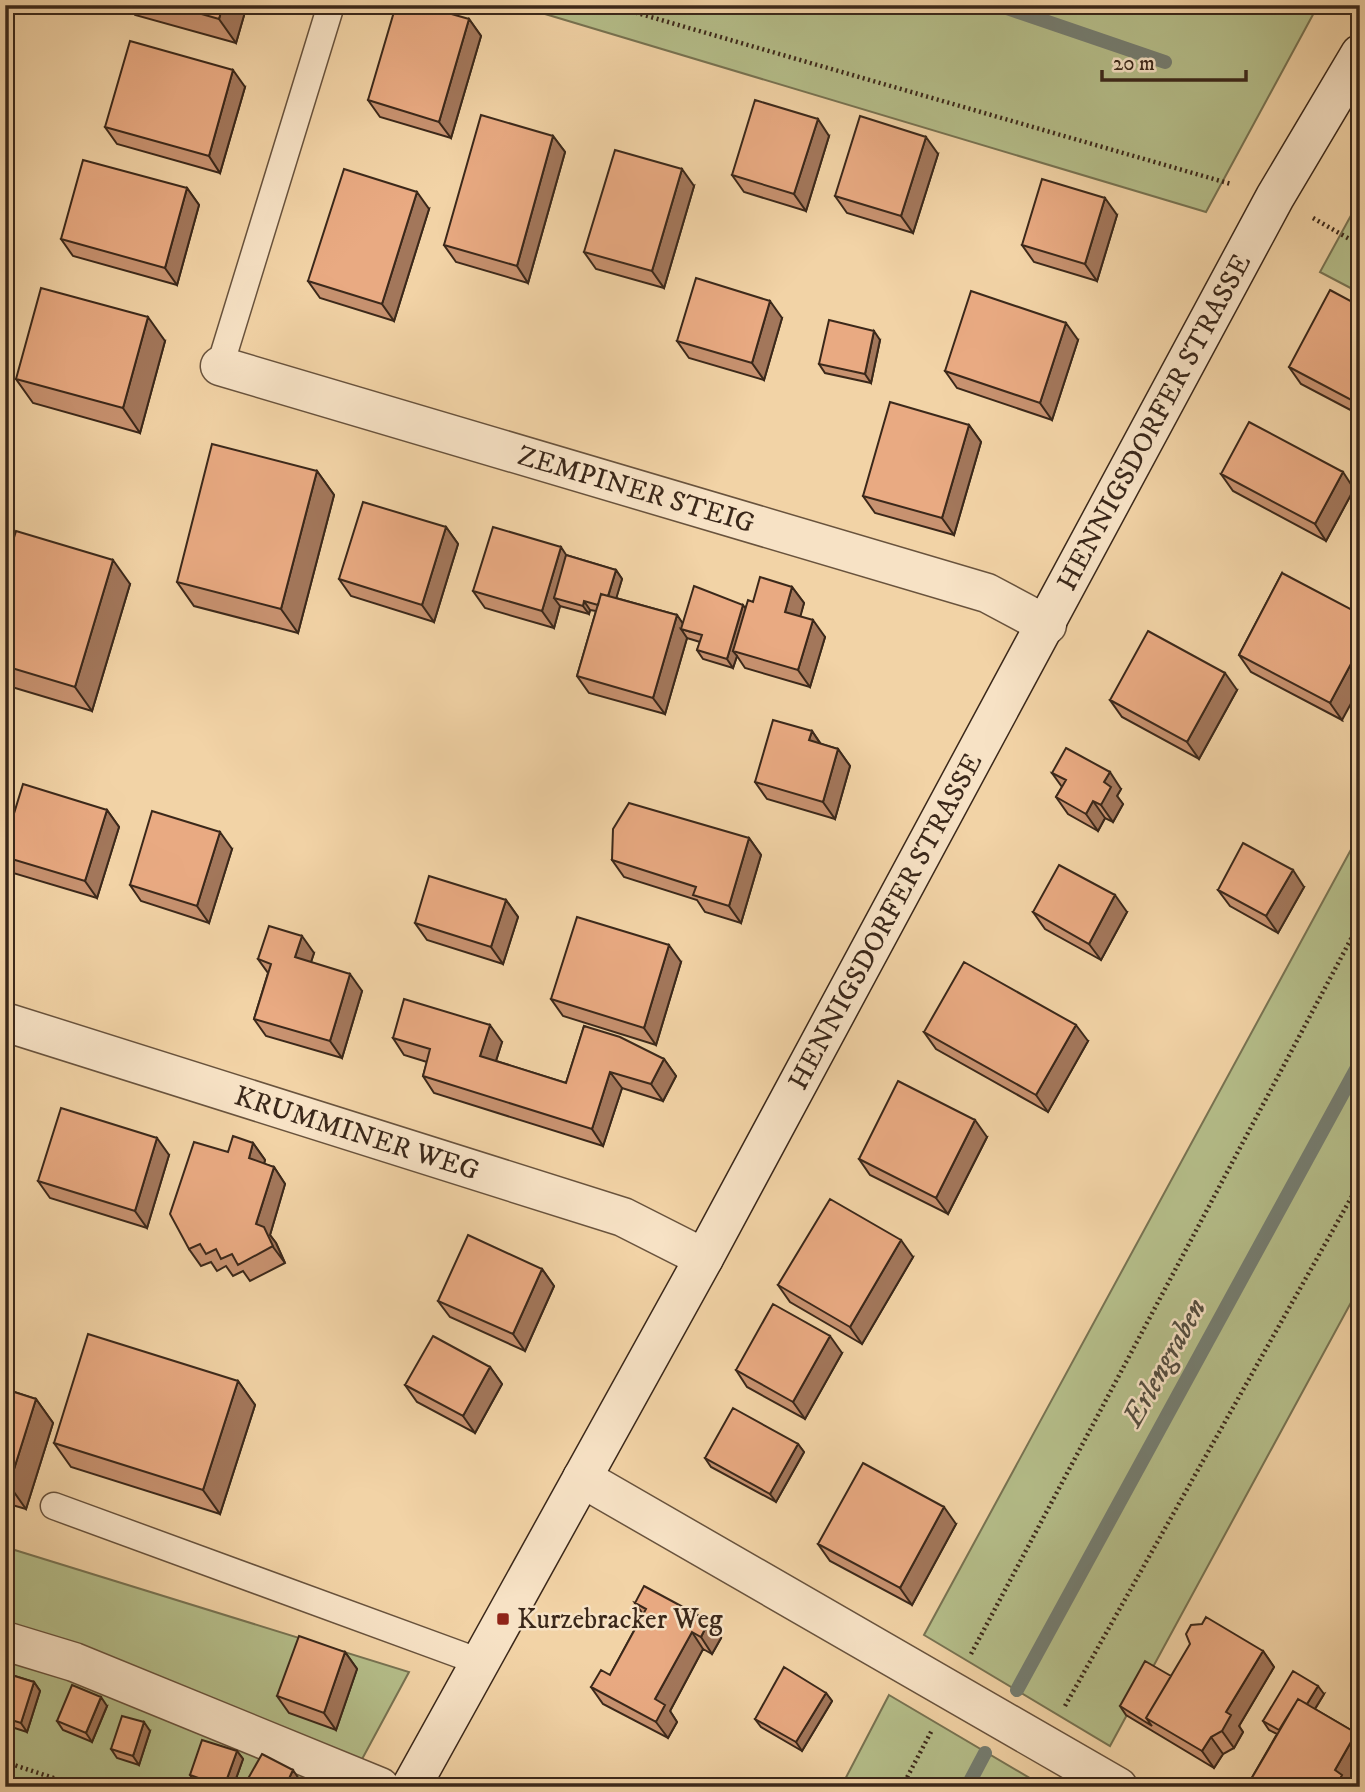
<svg xmlns="http://www.w3.org/2000/svg" width="1365" height="1792" viewBox="0 0 1365 1792" font-family="'IM FELL DW Pica',serif">
	<style>
		.green { fill: #b5be8a; stroke: #787352; stroke-width: 2 }
		.lines { fill: none; stroke-linecap: round; stroke-linejoin: round }
		.stream { stroke: #757e72; stroke-width: 14 }
		.lane-casing { stroke: #69533d; stroke-width: 29 }
		.street-casing { stroke: #69533d; stroke-width: 41 }
		.secondary-casing { stroke: #3b281a; stroke-width: 41 }
		.path { stroke: #3b281a; stroke-width: 4.5; stroke-dasharray: 2 3.5; stroke-linecap: butt }
		.lane { stroke: #f7e2c5; stroke-width: 26 }
		.street { stroke: #f7e2c5; stroke-width: 38 }
		.secondary { stroke: #f7e2c5; stroke-width: 38 }
		.wall { fill: #c89270; stroke: #3b281a; stroke-width: 2 }
		.shaded-wall { fill: #a3775b; stroke: #3b281a; stroke-width: 2 }
		.building { fill: #e9aa82; stroke: #3b281a; stroke-width: 2 }
		.poi-dot { fill: #8f2418; stroke: #f7e2c5; stroke-width: 2.5 }
		.labels { text-anchor: middle; dominant-baseline: central; stroke-width: 5; stroke-linejoin: round; paint-order: stroke }
		.street-label { font-size: 28px; fill: #3b281a; stroke: #f7e2c5 }
		.poi-label { font-size: 28px; fill: #3b281a; stroke: #f7e2c5; text-anchor: start }
		.water-label { font-size: 30px; font-style: italic; fill: #534c3f; stroke: #f7e2c5 }
	</style>
	<rect width="100%" height="100%" fill="#f2d3a6"/>
	<filter id="stains"><feTurbulence type="fractalNoise" baseFrequency=".00286" numOctaves="4"/><feColorMatrix values="0 0 0 0 .2 0 0 0 0 .09 0 0 0 0 .02 0 0 0 .5 -.17"/></filter>
	<radialGradient id="worn" r=".72"><stop offset=".6" stop-color="#630" stop-opacity="0"/><stop offset="1" stop-color="#630" stop-opacity=".3"/></radialGradient>
	<path class="green" d="M515,5H1304L1316,9L1206,212Z
		M1360,199V293L1320,272Z
		M1360,833V1286L1110,1746L924,1635Z
		M5,1547L409,1672L347,1787H5Z
		M889,1695L1045,1787H841Z"/>
	<g class="lines">
		<path class="stream" d="M998,5L1165,62
			M1017,1690L1360,1062
			M967,1787L985,1753"/>
		<defs>
			<path id="lane" d="M220,366L331,5
				M54,1506L480,1662"/>
			<g id="street">
				<path id="s1" d="M220,366L987,593L1047,625"/>
				<path id="s2" d="M5,1022L623,1217L704,1258"/>
				<path d="M582,1478L1118,1787"/>
				<path d="M5,1641L74,1662L380,1787"/>
			</g>
			<g id="secondary">
				<path id="s3" d="M411,1787L704,1258L1275,197L1360,54"/>
			</g>
		</defs>
		<use href="#lane" class="lane-casing"/>
		<use href="#street" class="street-casing"/>
		<use href="#secondary" class="secondary-casing"/>
		<path class="path" d="M609,5L1231,184
			M1313,218L1360,245
			M971,1654L1360,922
			M1065,1706L1360,1182
			M5,1762L81,1787
			M902,1787L932,1730"/>
		<use href="#lane" class="lane"/>
		<use href="#street" class="street"/>
		<use href="#secondary" class="secondary"/>
	</g>
	<path class="wall" d="M128,5H247L236,43L135,15Z
		M469,19L481,36L451,138L380,117L368,100Z
		M245,87L220,173L117,144L105,127Z
		M553,136L565,152L528,283L456,262L444,245Z
		M829,136L806,211L744,192L732,175Z
		M938,154L913,233L847,213L835,196Z
		M694,186L664,288L596,269L584,252Z
		M187,188L199,205L177,285L73,256L61,239Z
		M429,209L394,321L320,298L308,281Z
		M1117,215L1097,281L1034,262L1022,245Z
		M1360,306V415L1301,384L1289,367Z
		M782,318L764,380L689,358L677,341Z
		M880,340L871,383L825,373L819,364Z
		M1078,340L1052,420L957,388L945,371Z
		M165,341L140,433L33,403L16,379Z
		M969,425L981,442L954,535L875,513L863,496Z
		M317,471L334,495L298,633L194,606L177,582Z
		M1221,474L1354,489L1326,541L1233,491Z
		M446,527L458,544L434,622L351,596L339,579Z
		M566,555L616,570L622,579L616,598L677,615L682,623L745,607L753,602L792,587L804,603L800,616L825,637L810,687L745,668L737,656L733,668L703,659L697,650L700,642L687,638L665,714L589,693L577,676L596,611L590,610L589,614L560,606L554,628L485,608L473,591Z
		M5,567L130,584L92,711L5,685Z
		M1282,573L1342,720L1251,672L1239,655Z
		M1237,690L1199,759L1122,717L1110,700Z
		M812,731L821,744L838,749L850,766L835,819L767,799L755,782Z
		M1052,773L1121,789L1117,796L1123,804L1113,822L1105,818L1098,831L1068,814L1056,797L1062,787Z
		M107,810L119,827L97,898L13,873L5,861V843Z
		M749,838L761,855L741,923L705,912L697,900L624,877L612,860Z
		M232,849L209,923L141,901L130,885Z
		M1304,887L1278,933L1230,906L1218,890Z
		M506,900L518,917L503,964L427,940L415,923Z
		M1033,912H1127L1101,960L1045,929Z
		M314,953L311,962L362,991L342,1058L266,1036L254,1019L268,973L258,959Z
		M681,962L656,1045L563,1016L551,999Z
		M584,1026L664,1059L676,1076L663,1101L622,1088L603,1146L434,1093L423,1076L427,1062L404,1055L393,1038L502,1042L496,1061L566,1083Z
		M924,1032L1088,1041L1048,1112L936,1049Z
		M987,1137L948,1214L870,1175L859,1159Z
		M253,1143L265,1160L264,1164L274,1167L285,1184L270,1235L276,1243L285,1263L250,1281L243,1271L233,1276L226,1266L217,1271L211,1262L201,1266L189,1249L228,1152Z
		M169,1155L147,1228L50,1198L38,1181Z
		M913,1257L862,1344L790,1302L778,1285Z
		M542,1269L554,1286L525,1351L450,1317L438,1301Z
		M842,1353L805,1419L747,1387L736,1370Z
		M490,1367L502,1384L475,1433L417,1402L405,1385Z
		M238,1381L255,1405L220,1514L71,1467L54,1443Z
		M5,1389L36,1399L53,1423L26,1509L5,1503Z
		M798,1444L804,1452L776,1502L711,1467L705,1458Z
		M956,1524L912,1605L830,1561L818,1544Z
		M635,1603L721,1638L712,1654L703,1649L670,1711L677,1722L668,1738L603,1704L591,1687L610,1675L643,1614Z
		M1263,1651L1274,1667L1239,1726L1243,1732L1234,1748L1223,1754L1214,1768L1126,1715L1120,1706L1171,1676Z
		M345,1652L357,1669L336,1730L289,1713L277,1696Z
		M5,1673L34,1682L40,1691L27,1732L5,1725Z
		M826,1693L832,1701L802,1751L761,1727L755,1719Z
		M1324,1694L1315,1709L1356,1733L1360,1738V1764L1349,1784L1350,1787H1254L1250,1781L1277,1734L1269,1730L1263,1721Z
		M107,1706L92,1742L63,1730L57,1721Z
		M150,1731L139,1765L117,1758L111,1749Z
		M237,1751L243,1759L233,1787H204L196,1784L190,1775Z"/>
	<path class="shaded-wall" d="M223,5H247L236,43L219,19Z
		M469,19L481,36L451,138L439,122Z
		M233,70L245,87L220,173L209,156Z
		M818,119L829,136L806,211L794,194Z
		M553,136L565,152L528,283L517,266Z
		M926,137L938,154L913,233L901,216Z
		M682,169L694,186L664,288L652,271Z
		M187,188L199,205L177,285L165,268Z
		M417,192L429,209L394,321L382,304Z
		M1105,198L1117,215L1097,281L1085,264Z
		M770,301L782,318L764,380L752,363Z
		M148,317L165,341L140,433L123,408Z
		M1066,323L1078,340L1052,420L1040,403Z
		M874,331L880,340L871,383L865,374Z
		M969,425L981,442L954,535L942,518Z
		M317,471L334,495L298,633L281,609Z
		M1343,472L1354,489L1326,541L1315,524Z
		M446,527L458,544L434,622L422,605Z
		M561,547L572,564L554,598L560,606L554,628L542,611Z
		M113,560L130,584L92,711L75,687Z
		M616,570L622,579L611,616L605,607Z
		M792,587L804,603L797,629L785,612Z
		M584,601L590,610L589,614L583,606Z
		M743,605L749,613L733,651L737,656L733,668L727,659Z
		M677,615L688,631L681,629L687,638L665,714L653,698Z
		M813,620L825,637L810,687L798,670Z
		M1360,647V687L1342,720L1330,703Z
		M1225,673L1237,690L1199,759L1187,742Z
		M812,731L823,748L809,740Z
		M838,749L850,766L835,819L823,802Z
		M1110,772L1121,789L1117,796L1123,804L1113,822L1101,805L1104,782Z
		M1093,801L1105,818L1098,831L1086,814Z
		M107,810L119,827L97,898L85,881Z
		M220,832L232,849L209,923L197,906Z
		M749,838L761,855L741,923L729,906Z
		M1293,870L1304,887L1278,933L1266,916Z
		M1115,895L1127,912L1101,960L1089,944Z
		M506,900L518,917L503,964L491,947Z
		M302,936L314,953L307,974L295,957Z
		M669,945L681,962L656,1045L644,1028Z
		M350,974L362,991L342,1058L330,1041Z
		M490,1025L502,1042L492,1073L480,1056Z
		M1076,1025L1088,1041L1048,1112L1036,1095Z
		M664,1059L676,1076L663,1101L651,1084Z
		M610,1072L622,1088L603,1146L592,1129Z
		M5,1109L11,1117L5,1134Z
		M975,1120L987,1137L948,1214L936,1198Z
		M5,1138L10,1144L5,1159Z
		M157,1138L169,1155L147,1228L135,1211Z
		M253,1143L265,1160L261,1175L249,1158Z
		M274,1167L285,1184L270,1235L276,1243L285,1263L256,1224Z
		M901,1240L913,1257L862,1344L850,1327Z
		M542,1269L554,1286L525,1351L513,1334Z
		M830,1336L842,1353L805,1419L793,1402Z
		M490,1367L502,1384L475,1433L463,1416Z
		M238,1381L255,1405L220,1514L203,1490Z
		M36,1399L53,1423L26,1509L9,1485Z
		M798,1444L804,1452L776,1502L770,1494Z
		M944,1507L956,1524L912,1605L900,1588Z
		M709,1621L721,1638L712,1654L701,1637Z
		M692,1632L703,1649L670,1711L677,1722L668,1738L656,1722L655,1699Z
		M1263,1651L1274,1667L1239,1726L1243,1732L1234,1748L1222,1731L1226,1712Z
		M345,1652L357,1669L336,1730L324,1713Z
		M34,1682L40,1691L27,1732L21,1723Z
		M1318,1686L1324,1694L1294,1743L1288,1735Z
		M826,1693L832,1701L802,1751L796,1742Z
		M101,1697L107,1706L92,1742L86,1733Z
		M144,1722L150,1731L139,1765L133,1756Z
		M1356,1733L1360,1738V1764L1349,1784L1350,1787H1336L1335,1770Z
		M1211,1737L1223,1754L1214,1768L1202,1751Z
		M237,1751L243,1759L233,1787H224Z
		M293,1770L299,1779L295,1787H285Z"/>
	<path class="building" d="M170,5H223L219,19Z
		M396,5H420L469,19L439,122L368,100Z
		M130,41L233,70L209,156L105,127Z
		M755,100L818,119L794,194L732,175Z
		M481,115L553,136L517,266L444,245Z
		M860,116L926,137L901,216L835,196Z
		M615,150L682,169L652,271L584,252Z
		M83,160L187,188L165,268L61,239Z
		M344,169L417,192L382,304L308,281Z
		M1042,179L1105,198L1085,264L1022,245Z
		M696,278L770,301L752,363L677,341Z
		M41,288L148,317L123,408L16,379Z
		M1330,290L1360,306V399L1357,403L1289,367Z
		M971,291L1066,323L1040,403L945,371Z
		M829,320L874,331L865,374L819,364Z
		M890,402L969,425L942,518L863,496Z
		M1249,422L1343,472L1315,524L1221,474Z
		M212,444L317,471L281,609L177,582Z
		M363,502L446,527L422,605L339,579Z
		M493,527L561,547L542,611L473,591Z
		M16,531L113,560L75,687L5,666V567Z
		M566,555L616,570L608,596L601,594L598,605L584,601L583,606L554,598Z
		M1282,573L1360,614V647L1330,703L1239,655Z
		M760,577L792,587L785,612L813,620L798,670L733,651L748,600L753,602Z
		M694,586L743,605L727,659L697,650L702,635L681,629Z
		M601,594L677,615L653,698L577,676Z
		M1148,631L1225,673L1187,742L1110,700Z
		M773,720L812,731L809,740L838,749L823,802L755,782Z
		M1066,748L1110,772L1104,782L1111,787L1101,805L1093,801L1086,814L1056,797L1066,780L1052,773Z
		M23,784L107,810L85,881L5,857V843Z
		M629,803L749,838L729,906L693,895L696,887L612,860L613,829Z
		M152,811L220,832L197,906L130,885Z
		M1243,843L1293,870L1266,916L1218,890Z
		M1059,865L1115,895L1089,944L1033,912Z
		M429,876L506,900L491,947L415,923Z
		M577,917L669,945L644,1028L551,999Z
		M269,926L302,936L295,957L350,974L330,1041L254,1019L271,964L258,959Z
		M964,962L1076,1025L1036,1095L924,1032Z
		M404,999L490,1025L480,1056L566,1083L584,1026L620,1037L664,1059L651,1084L610,1072L592,1129L423,1076L430,1049L393,1038Z
		M898,1081L975,1120L936,1198L859,1159Z
		M61,1108L157,1138L135,1211L38,1181Z
		M233,1136L253,1143L249,1158L274,1167L256,1224L264,1227L273,1246L238,1265L232,1254L221,1259L216,1249L206,1254L200,1244L189,1249L170,1214L194,1142L228,1152Z
		M830,1199L901,1240L850,1327L778,1285Z
		M468,1235L542,1269L513,1334L438,1301Z
		M773,1304L830,1336L793,1402L736,1370Z
		M88,1334L238,1381L203,1490L54,1443Z
		M433,1336L490,1367L463,1416L405,1385Z
		M5,1389L36,1399L9,1485L5,1484Z
		M733,1408L798,1444L770,1494L705,1458Z
		M863,1463L944,1507L900,1588L818,1544Z
		M644,1586L709,1621L701,1637L692,1632L655,1699L665,1705L656,1722L591,1687L601,1670L610,1675L646,1609L635,1603Z
		M1206,1617L1263,1651L1226,1712L1231,1715L1222,1731L1211,1737L1202,1751L1146,1718L1190,1644L1186,1634L1191,1625L1202,1624Z
		M299,1636L345,1652L324,1713L277,1696Z
		M1145,1661L1171,1676L1146,1718L1152,1726L1120,1706Z
		M784,1667L826,1693L796,1742L755,1719Z
		M1293,1671L1318,1686L1307,1704L1298,1699L1279,1730L1263,1721Z
		M5,1673L34,1682L21,1723L5,1718Z
		M72,1685L101,1697L86,1733L57,1721Z
		M1298,1699L1356,1733L1335,1770L1342,1775L1336,1787H1261L1250,1781Z
		M122,1716L144,1722L133,1756L111,1749Z
		M202,1740L237,1751L224,1787L190,1775Z
		M262,1754L293,1770L285,1787H251L245,1784Z"/>
	<rect class="poi-dot" x="496" y="1612" width="14" height="14" rx="3.5"/>
	<g class="labels">
		<g class="street-label">
			<text stroke="none"><textPath href="#s3" startOffset="1554">HENNIGSDORFER STRASSE</textPath></text>
			<text stroke="none"><textPath href="#s1" startOffset="434">ZEMPINER STEIG</textPath></text>
			<text stroke="none"><textPath href="#s3" startOffset="987">HENNIGSDORFER STRASSE</textPath></text>
			<text stroke="none"><textPath href="#s2" startOffset="369">KRUMMINER WEG</textPath></text>
		</g>
		<g class="poi-label">
			<text x="517" y="1619">Kurzebracker Weg</text>
		</g>
		<g class="water-label">
			<text transform="translate(1165 1363) rotate(-61)">Erlengraben</text>
		</g>
	</g>
	<rect width="1365" height="1792" fill="none" stroke="#f2d3a6" stroke-width="28"/>
	<rect x="7" y="7" width="1351" height="1778" fill="none" stroke="#3b281a" stroke-width="3.5"/>
	<rect x="14" y="14" width="1337" height="1764" fill="none" stroke="#3b281a" stroke-width="2"/>
	<path d="M1102 70v10h144v-10" fill="none" stroke="#3b281a" stroke-width="3.5"/>
	<text x="1113" y="70" font-size="21" fill="#3b281a" stroke="#f7e2c5" stroke-width="5" paint-order="stroke">20 m</text>
	<rect width="100%" height="100%" filter="url(#stains)"/>
	<rect width="100%" height="100%" fill="url(#worn)"/>
</svg>
